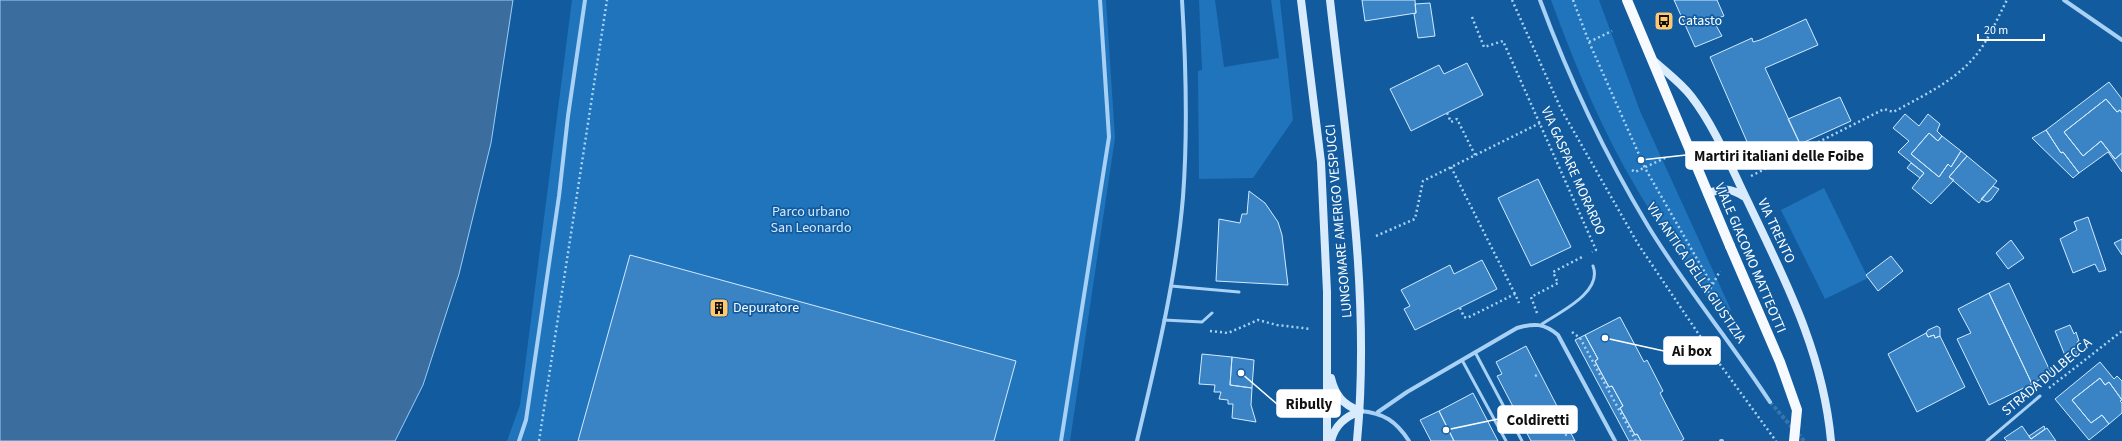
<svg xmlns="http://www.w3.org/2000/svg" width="2122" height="441" viewBox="0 0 2122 441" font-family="'Source Sans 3',sans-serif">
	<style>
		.green { fill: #2074bb }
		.water { fill: #3b6e9e; stroke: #9acdf8 }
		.building { fill: #3a84c5; stroke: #d1e9fe }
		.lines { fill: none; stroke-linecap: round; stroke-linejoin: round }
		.street-tunnel { stroke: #3674ad; stroke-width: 4; stroke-dasharray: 4 2; stroke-linecap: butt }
		.path { stroke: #a8d1f5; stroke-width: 2.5; stroke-dasharray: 2 3; stroke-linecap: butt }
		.lane { stroke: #a8d1f5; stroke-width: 3 }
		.street { stroke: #a8d1f5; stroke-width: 4 }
		.secondary { stroke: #d8ebfd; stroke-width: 8 }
		.primary { stroke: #f6faff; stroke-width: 10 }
		.primary-bridge { stroke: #f6faff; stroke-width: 10 }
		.labels { text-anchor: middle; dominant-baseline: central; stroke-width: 3.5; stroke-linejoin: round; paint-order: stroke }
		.poi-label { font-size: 14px; fill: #fff; stroke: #125b9e; text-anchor: start }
		.street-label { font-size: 14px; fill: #fff; stroke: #125b9e }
		.park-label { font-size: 14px; fill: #d1e9fe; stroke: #125b9e }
		.leader { fill: none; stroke: #fff; stroke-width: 1.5 }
		.callout-dot { fill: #fff; stroke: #125b9e; stroke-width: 1.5 }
		.callout { fill: #fff; stroke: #fff; stroke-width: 1.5 }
		.callout-label { font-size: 15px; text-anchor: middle; font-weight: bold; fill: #111 }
	</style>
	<rect width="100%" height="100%" fill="#125b9e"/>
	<path class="green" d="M572,0H1106L1115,138L1070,441H507L520,405Z
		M1199,0H1215L1224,67L1279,58L1271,0H1280L1293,120L1253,178L1199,179L1198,71L1202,70Z
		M1551,0H1599L1640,111L1731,310L1721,318C1693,276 1663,234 1638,191C1602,131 1575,65 1551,0Z
		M1824,188L1868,278L1825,299L1781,210Z"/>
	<path class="water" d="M0,0H513L491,143L459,274L423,385L395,441H0Z"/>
	<path class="building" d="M1362,0H1415L1416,13L1365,21Z
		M1674,0H1717L1724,16L1713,20L1722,36L1695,47Z
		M1430,3L1435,36L1418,38L1414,14L1416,13L1415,4Z
		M1806,19L1818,45L1765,68L1802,148L1758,167L1710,57L1752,38L1753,42L1760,40Z
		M1467,63L1483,95L1411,131L1390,89L1439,65L1444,74Z
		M2109,82L2122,99V113L2120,110L2117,112L2106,99L2064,132L2083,156L2101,141L2115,159L2122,153V172L2108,152L2079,173L2063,152L2061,153L2046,130Z
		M1840,97L1851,121L1800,144L1788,119Z
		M2106,99L2117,112L2120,110L2122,113V153L2115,159L2101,141L2083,156L2064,132Z
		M1905,114L1919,126L1928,114L1940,124L1937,131L1942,136L1938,141L1929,133L1911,154L1939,177L1948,164L1951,167L1961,151L1967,156L1949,177L1954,180L1931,204L1912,188L1924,173L1898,152L1909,141L1893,128Z
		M2046,130L2061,153L2063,152L2079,173L2073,178L2032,138Z
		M1929,133L1938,141L1942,136L1961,151L1951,167L1948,164L1939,177L1911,154Z
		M1967,156L1997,181L1979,203L1949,177Z
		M1911,163L1924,173L1920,178L1907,168Z
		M1538,179L1571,247L1531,266L1498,198Z
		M1993,186L1999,189L1991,200L1987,202L1981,199Z
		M1249,191L1265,203L1278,222L1282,235L1288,285L1216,281L1219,219L1240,223L1242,214H1247Z
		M2088,217L2106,270L2099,272L2095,264L2073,273L2060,239L2077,230L2074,222Z
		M2122,239V255L2114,243Z
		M2011,240L2024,258L2008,269L1996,253Z
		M630,255L1016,361L994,441H578Z
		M1891,256L1903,271L1878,291L1866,275Z
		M1482,260L1497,289L1415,330L1404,309L1410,306L1401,290L1450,265L1454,274Z
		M2009,283L2051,373L2032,384L1989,293Z
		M1989,293L2032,384L1989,405L1957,339L1971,333L1958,309Z
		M1620,317L1644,362L1647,360L1663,391L1660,393L1684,439L1681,441H1641L1637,434L1635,435L1620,408L1623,406L1612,386L1609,387L1595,361L1598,359L1585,335Z
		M2070,325L2074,334L2076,332L2079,341L2077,342L2081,352L2066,358L2055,331Z
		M1937,326L1940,328V336L1935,338L1934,335L1928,337L1926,333L1928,330Z
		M1926,333L1928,337L1934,335L1935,338L1940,336L1965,387L1917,412L1888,354Z
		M1585,335L1598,359L1595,361L1599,369L1609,387L1612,386L1623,406L1620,408L1635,435L1637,434L1641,441H1629L1575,340Z
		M1526,346L1575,441H1531L1497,376L1502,374L1496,362Z
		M1202,354L1232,357L1230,385L1252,388L1251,405L1256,422L1232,418L1233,404H1228V400L1219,399L1221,392H1214L1215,385L1199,384Z
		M1232,357L1254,360L1252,388L1230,385Z
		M2100,362L2114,379L2117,376L2122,381V400L2109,382L2105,385L2100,378L2072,400L2091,423L2102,415L2109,424L2089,440L2055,399Z
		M2100,378L2105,385L2109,382L2122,400L2120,401L2122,403V413L2109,424L2102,415L2091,423L2072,400Z
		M1473,393L1498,441H1454L1439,411Z
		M1439,411L1454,441H1431L1420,420Z
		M2022,426L2031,439L2047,428L2056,441H2007L2004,438Z
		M2044,426L2045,429L2031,439L2029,436Z"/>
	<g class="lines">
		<path class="street-tunnel" d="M1770,402L1804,441"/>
		<path class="path" d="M1512,0L1561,109L1638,244L1708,348L1776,441
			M1573,0L1589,42L1612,31
			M1472,17L1484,47L1503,41L1596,250L1592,252
			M1589,42L1645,168L1712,285
			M1447,113L1451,122L1457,119L1475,155
			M1451,167L1515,294
			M1632,170L1635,172L1667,157
			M1751,176L1884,109L1893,112L1899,109C1930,92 1962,77 1982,47C1992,32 1999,15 2007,0
			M1376,236L1415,219L1423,181L1540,123
			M1708,293L1720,271
			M1460,308L1464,317L1467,318L1515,294L1519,303
			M1537,313L1531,297L1558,283L1553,272L1582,257
			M1210,331L1228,333L1258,320L1277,325L1311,329
			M1572,332L1580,338L1636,441
			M1535,376L1537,375
			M2049,388L2122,331
			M1565,435L1568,434
			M539,441L607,0"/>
		<path class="lane" d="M1171,286L1239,292
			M1164,320L1202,322L1212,313
			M1542,324C1560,312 1603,292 1593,266
			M1475,352L1522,441
			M1462,360L1506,441
			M1987,441L2040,396"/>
		<path class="street" d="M1540,0C1568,76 1606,156 1648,226C1685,287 1731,342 1770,402
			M2064,0L2122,40
			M1360,411C1384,413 1396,421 1409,441
			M1378,412L1407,392L1517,328C1534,323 1544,323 1558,335L1615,441
			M519,441L526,420L559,196L568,116L585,0
			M1061,441L1109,137L1100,0
			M1137,441C1156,361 1176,280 1183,197C1188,131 1186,65 1182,0
			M1721,441H1722"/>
		<path class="secondary" d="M1301,0L1321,162L1327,292V441
			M1330,0C1346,144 1371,296 1357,441
			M1654,61C1666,72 1681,83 1691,96C1715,127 1730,165 1747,200C1785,280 1823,352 1831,441
			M1707,193C1724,189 1729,187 1745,197
			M1331,378C1335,395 1343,405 1360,411
			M1331,441C1335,425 1345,417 1360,411"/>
		<path class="primary" d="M1627,0L1730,246"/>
		<path class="primary-bridge" d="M1730,246L1780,362L1797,410L1794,441"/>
	</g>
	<defs>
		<symbol id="bus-square" viewBox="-11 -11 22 22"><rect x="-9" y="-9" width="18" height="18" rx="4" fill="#ffc86c" stroke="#125b9e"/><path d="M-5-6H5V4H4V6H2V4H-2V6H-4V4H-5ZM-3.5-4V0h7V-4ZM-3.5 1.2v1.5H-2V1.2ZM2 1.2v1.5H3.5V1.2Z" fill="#111"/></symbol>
		<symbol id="building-square" viewBox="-11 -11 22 22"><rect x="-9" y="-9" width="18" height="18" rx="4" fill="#ffc86c" stroke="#125b9e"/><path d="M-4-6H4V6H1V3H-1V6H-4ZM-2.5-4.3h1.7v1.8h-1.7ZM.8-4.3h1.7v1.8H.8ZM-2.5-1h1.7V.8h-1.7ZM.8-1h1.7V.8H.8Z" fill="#111"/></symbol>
	</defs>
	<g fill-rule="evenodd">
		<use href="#bus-square" x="1653" y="10" width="22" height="22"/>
		<use href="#building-square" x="708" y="297" width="22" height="22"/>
	</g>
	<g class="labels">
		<g class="poi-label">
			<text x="1678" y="21">Catasto</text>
			<text x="733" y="308">Depuratore</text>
		</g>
		<g class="street-label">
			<text transform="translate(1573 171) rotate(66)">VIA GASPARE MORARDO</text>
			<text transform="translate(1339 221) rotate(-95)">LUNGOMARE AMERIGO VESPUCCI</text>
			<text transform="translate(1776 231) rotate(65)">VIA TRENTO</text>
			<text transform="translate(1750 258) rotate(67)">VIALE GIACOMO MATTEOTTI</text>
			<text transform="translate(1696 273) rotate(56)">VIA ANTICA DELLA GIUSTIZIA</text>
			<text transform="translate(2047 377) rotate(-40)">STRADA DULBECCA</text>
		</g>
		<g class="park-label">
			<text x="811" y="212">Parco urbano<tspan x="811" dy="16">San Leonardo</tspan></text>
		</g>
	</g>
	<path class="leader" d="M1641 160L1686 155M1605 338L1664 351M1241 373L1277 404M1446 430L1498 419"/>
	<g class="callout-dot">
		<circle cx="1641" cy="160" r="4"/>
		<circle cx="1605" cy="338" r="4"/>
		<circle cx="1241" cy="373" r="4"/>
		<circle cx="1446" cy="430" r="4"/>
	</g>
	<g class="callout">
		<rect x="1686" y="142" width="186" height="27" rx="4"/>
		<rect x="1664" y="337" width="56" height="27" rx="4"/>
		<rect x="1277" y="390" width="63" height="27" rx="4"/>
		<rect x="1498" y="406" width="79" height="27" rx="4"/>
	</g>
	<g class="callout-label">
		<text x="1779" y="161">Martiri italiani delle Foibe</text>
		<text x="1692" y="356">Ai box</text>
		<text x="1309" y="409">Ribully</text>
		<text x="1538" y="425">Coldiretti</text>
	</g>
	<path d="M1978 34v6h66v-6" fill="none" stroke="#ffffff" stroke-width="2"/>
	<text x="1984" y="34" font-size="12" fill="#ffffff" stroke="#125b9e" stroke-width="3" paint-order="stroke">20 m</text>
</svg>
